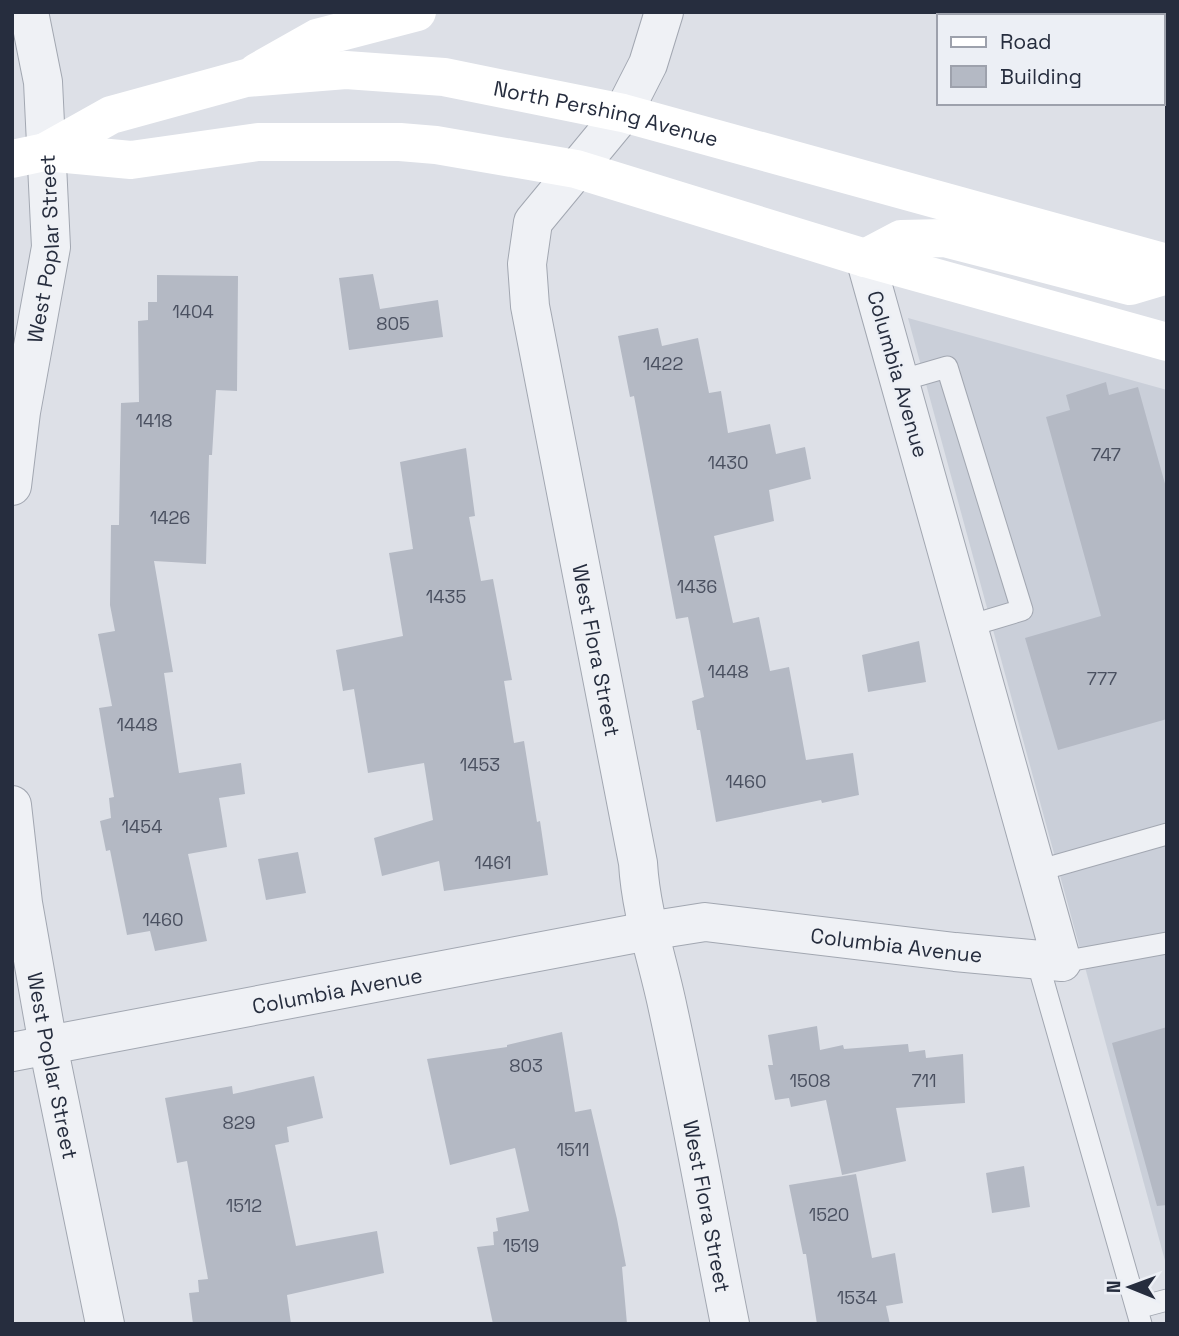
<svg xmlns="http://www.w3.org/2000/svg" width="1179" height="1336" viewBox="0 0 1179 1336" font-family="'Space Grotesk',sans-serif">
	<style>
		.built { fill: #cacfd9 }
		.building { fill: #b4b9c4 }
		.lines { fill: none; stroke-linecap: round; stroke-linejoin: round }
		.lane-casing { stroke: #a2a7b1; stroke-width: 23 }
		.street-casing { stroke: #a2a7b1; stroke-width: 40 }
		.highway-casing { stroke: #838c9e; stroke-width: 40 }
		.lane { stroke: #eff1f5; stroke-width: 21 }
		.street { stroke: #eff1f5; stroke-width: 38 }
		.secondary { stroke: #fff; stroke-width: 38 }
		.highway { stroke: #fff; stroke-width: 38 }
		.labels { text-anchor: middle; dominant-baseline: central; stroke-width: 5; stroke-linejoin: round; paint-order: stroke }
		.number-label { font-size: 18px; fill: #4a5060 }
		.street-label { font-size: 21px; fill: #262d3e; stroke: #eceff5 }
	</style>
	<rect width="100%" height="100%" fill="#dde0e7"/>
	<path class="built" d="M908,318L1167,390V1268Z"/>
	<path class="building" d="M373,274L380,309L438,300L443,337L349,350L339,278Z
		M157,275L238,276L237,391L216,390L212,455H209L206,564L154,561L173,672L164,673L179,773L241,763L245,794L219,798L227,847L188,854L207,941L155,951L150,931L127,935L110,850L106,851L100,821L111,818L109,798L114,797L99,708L112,706L98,634L115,631L110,605L111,525H119L121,403L139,402L138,321L148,320V302H157Z
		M658,328L662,346L698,338L709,393L721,391L728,433L770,424L776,454L805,447L811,479L769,490L774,521L714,536L733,623L759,617L770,671L789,667L806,760L853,753L859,795L822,803L821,800L716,822L700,730H697L692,701L704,697L688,617L676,619L634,396L630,397L618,336Z
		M1106,382L1109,395L1138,387L1167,491V719L1058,750L1025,638L1101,616L1046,417L1070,410L1066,395Z
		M466,448L475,516L469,517L481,581L493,579L512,680L504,681L514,743L524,741L537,822L540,821L548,875L444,891L439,861L382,876L374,838L433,820L424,763L368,773L354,689L343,691L336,650L403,636L389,553L413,549L400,462Z
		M919,641L926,682L868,692L862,655Z
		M298,852L306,893L266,900L258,859Z
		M817,1026L820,1050L843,1045L844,1049L908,1044L909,1052L925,1050L926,1058L963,1054L965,1103L896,1108L906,1161L842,1175L826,1100L791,1107L789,1098L775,1100L768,1065H773L768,1035Z
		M1167,1027V1205L1157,1206L1112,1043Z
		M562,1032L575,1112L591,1109L617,1219L626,1266L622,1267L627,1324H493L477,1247L494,1245L493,1232L498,1231L496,1218L529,1211L515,1148L450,1165L427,1059L507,1047V1045Z
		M314,1076L323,1118L287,1127L289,1142L275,1145L296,1246L377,1231L384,1273L287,1295L291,1324H193L189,1293L199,1292L198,1280L208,1279L187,1161L177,1163L165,1098L232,1086L233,1094Z
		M1024,1166L1030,1207L992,1213L986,1173Z
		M856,1174L872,1258L895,1253L903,1303L886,1306L890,1324H817L806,1254H803L789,1185Z"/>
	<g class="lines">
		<defs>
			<path id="lane" d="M899,381L947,367L1022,610L969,626
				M1037,871L1167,834
				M1037,960L1141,1324
				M1062,962L1167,943
				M1137,1308L1167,1300"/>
			<g id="street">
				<path id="s1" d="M664,12L648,64L623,113L533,222L527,264L530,306L638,863C641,914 658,960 668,1009C691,1114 709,1219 730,1324"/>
				<path id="s2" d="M12,486L21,412L51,247L43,82L29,12"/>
				<path id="s3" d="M12,805L23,903L48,1045L105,1324"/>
				<path id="s4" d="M12,1052L648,931L705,922L955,952L1062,962L865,258"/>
			</g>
			<path id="highway" d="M1038,12L1051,16
				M1163,45L1167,46"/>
		</defs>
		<use href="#lane" class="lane-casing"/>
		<use href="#street" class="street-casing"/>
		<use href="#highway" class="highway-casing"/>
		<use href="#lane" class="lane"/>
		<use href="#street" class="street"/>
		<g class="secondary">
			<path d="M257,72L317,38L417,12"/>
			<path d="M45,152L131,160L258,142H400L436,145L576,169L865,258L1167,342"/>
			<path id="s5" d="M12,159L45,152L111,115L246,78L346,70L444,77L623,113L1167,263"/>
			<path d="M865,258L901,239L945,238L1130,286L1167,275"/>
		</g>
		<use href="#highway" class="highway"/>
	</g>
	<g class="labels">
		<g class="number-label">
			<text x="193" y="311">1404</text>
			<text x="393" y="323">805</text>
			<text x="663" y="363">1422</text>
			<text x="154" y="420">1418</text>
			<text x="1106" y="454">747</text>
			<text x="728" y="462">1430</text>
			<text x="170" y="517">1426</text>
			<text x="697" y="586">1436</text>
			<text x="446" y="596">1435</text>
			<text x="728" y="671">1448</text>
			<text x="1102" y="678">777</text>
			<text x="137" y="724">1448</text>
			<text x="480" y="764">1453</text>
			<text x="746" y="781">1460</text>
			<text x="142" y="826">1454</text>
			<text x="493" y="862">1461</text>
			<text x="163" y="919">1460</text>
			<text x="526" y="1065">803</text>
			<text x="810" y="1080">1508</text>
			<text x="924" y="1080">711</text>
			<text x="239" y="1122">829</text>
			<text x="573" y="1149">1511</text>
			<text x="244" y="1205">1512</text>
			<text x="829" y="1214">1520</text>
			<text x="521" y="1245">1519</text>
			<text x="857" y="1297">1534</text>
		</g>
		<g class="street-label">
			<text stroke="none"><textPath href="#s5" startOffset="614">North Pershing Avenue</textPath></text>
			<text stroke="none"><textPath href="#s2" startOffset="240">West Poplar Street</textPath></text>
			<text transform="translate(898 374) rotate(74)">Columbia Avenue</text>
			<text stroke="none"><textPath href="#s1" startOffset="686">West Flora Street</textPath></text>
			<text stroke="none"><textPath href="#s4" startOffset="898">Columbia Avenue</textPath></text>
			<text stroke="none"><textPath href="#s4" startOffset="331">Columbia Avenue</textPath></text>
			<text stroke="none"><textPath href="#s3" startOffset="264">West Poplar Street</textPath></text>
			<text stroke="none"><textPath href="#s1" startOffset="1253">West Flora Street</textPath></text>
		</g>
	</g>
	<rect width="1179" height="1336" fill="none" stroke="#262d3e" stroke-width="28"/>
	<rect x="937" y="14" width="228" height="91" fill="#eceff5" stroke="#9da1ac" stroke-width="2"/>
	<rect x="951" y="37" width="35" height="10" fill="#ffffff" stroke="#9da1ac" stroke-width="2"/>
	<text x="1000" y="49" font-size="21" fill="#262d3e">Road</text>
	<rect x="951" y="66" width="35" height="21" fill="#b4b9c4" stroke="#9da1ac" stroke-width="2"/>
	<text x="1000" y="84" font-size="21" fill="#262d3e">Building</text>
	<g transform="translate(1130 1287) rotate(271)" stroke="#eceff5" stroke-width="5" paint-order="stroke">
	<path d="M0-5L12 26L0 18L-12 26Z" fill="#262d3e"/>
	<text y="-10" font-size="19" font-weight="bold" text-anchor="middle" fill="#262d3e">N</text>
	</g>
</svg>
